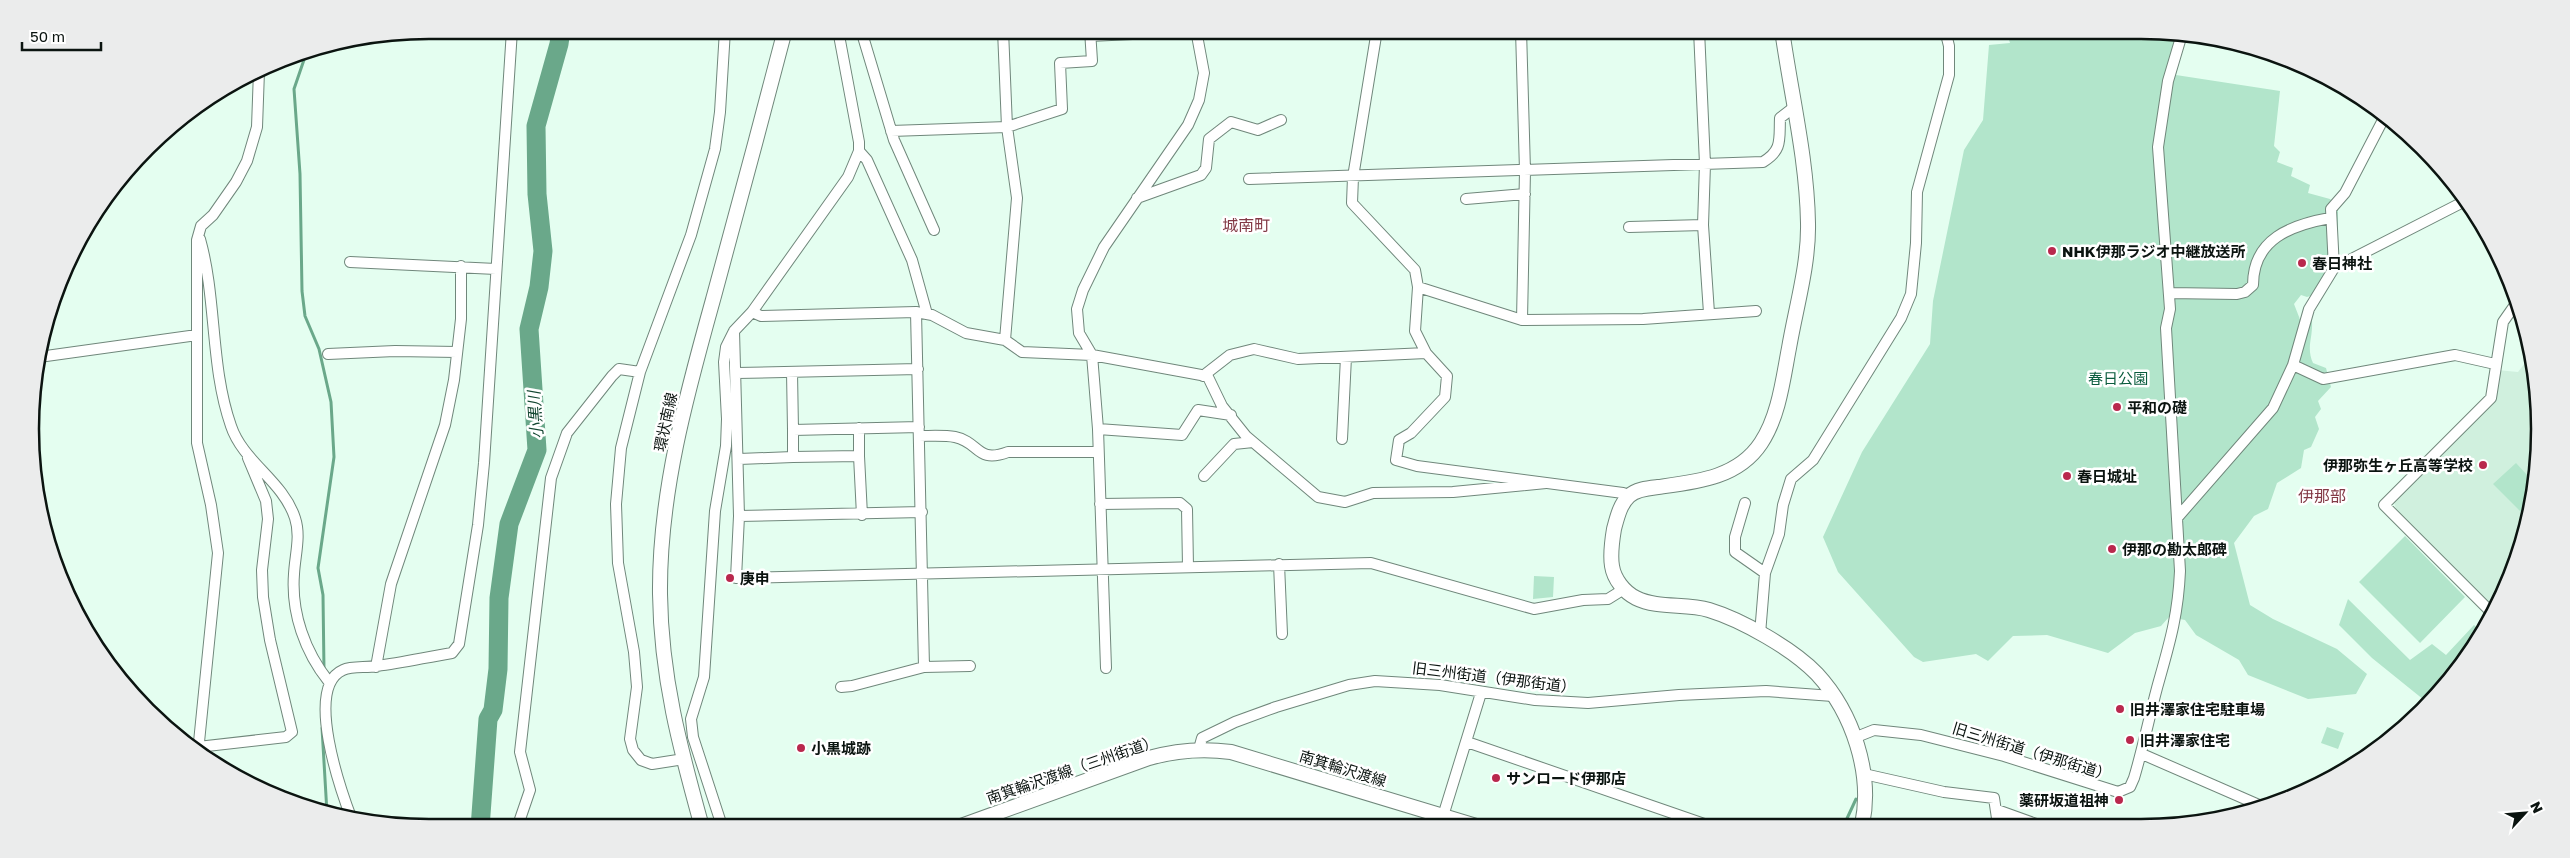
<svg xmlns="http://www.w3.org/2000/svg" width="2570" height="858" viewBox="0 0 2570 858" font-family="'Golos Text','Noto Sans JP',sans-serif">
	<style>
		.built { fill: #d0f0de }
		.green { fill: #b2e5cb }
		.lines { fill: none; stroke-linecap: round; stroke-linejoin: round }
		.stream { stroke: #6aa88a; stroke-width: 3 }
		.river { stroke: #6aa88a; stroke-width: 19 }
		.street-casing { stroke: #70877b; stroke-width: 12 }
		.secondary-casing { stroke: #70877b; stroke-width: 16 }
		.street { stroke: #fff; stroke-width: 10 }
		.secondary { stroke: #fff; stroke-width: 14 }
		.poi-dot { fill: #b9284d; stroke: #fff; stroke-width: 2 }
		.labels { text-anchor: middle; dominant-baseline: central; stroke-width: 5; stroke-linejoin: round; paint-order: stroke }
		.poi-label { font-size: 15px; font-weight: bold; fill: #0b1410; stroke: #fff; text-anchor: start }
		.park-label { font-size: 15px; fill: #0b5c3e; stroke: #fff }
		.street-label { font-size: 15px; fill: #0b1410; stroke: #fff }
		.neighbourhood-label { font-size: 16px; fill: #833a46; stroke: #fff }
		.water-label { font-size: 16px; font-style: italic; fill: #144732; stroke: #fff }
		.rim { fill: none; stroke: #0b1410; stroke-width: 2.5 }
	</style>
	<rect width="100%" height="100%" fill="#e4fef0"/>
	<path class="built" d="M2533,353L2540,429L2532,507L2494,610L2398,516L2394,502L2490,404L2497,370L2518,372Z"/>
	<path class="green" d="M2006,30H2141L2186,34L2176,75L2280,91L2274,146L2280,152L2277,162L2293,168L2291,176L2310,185L2308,193L2330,199L2338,207V261L2323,292L2307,297L2301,295L2294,304L2301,322L2312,321C2313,339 2306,347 2313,363L2326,368L2331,387L2318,401L2321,409L2315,417L2319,429L2311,447L2304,450L2301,468L2277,483L2268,509L2254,516L2234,543L2250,605L2273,619L2337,649L2367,674L2356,694L2308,699L2248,675L2239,660L2196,635L2185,620L2169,617L2161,626L2135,633L2108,653L2047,635L2013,636L1988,661L1976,654L1923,662L1914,657L1838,572L1823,537L1862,452L1930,344L1933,301L1964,150L1983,120L1989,45L2010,43Z
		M2516,463L2528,476L2524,498L2529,510L2524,515L2493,484Z
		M2405,536L2465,597L2420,643L2359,582Z
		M1534,576L1554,577L1553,597L1533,599Z
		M2348,599L2410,660L2432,644L2446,655L2474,625L2483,633L2429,704L2372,658L2339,625Z
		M2327,727L2344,733L2338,749L2321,743Z"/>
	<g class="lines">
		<path class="stream" d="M307,51L294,89L300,174L302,291L305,316L319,349L331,402L334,457L318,568L323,595L324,670
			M322,728L327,813
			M1844,825L1856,799"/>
		<path class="river" d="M480,828L488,719L493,710L498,669L499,598L509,524L537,450L529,329L539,287L543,251L537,194L536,126L559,44L561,30"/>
		<defs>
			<path id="street" d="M861,30L894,140L934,230
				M1003,30L1007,127L1017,198L1005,340
				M1377,30L1353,177L1352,203L1415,270L1418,287L1415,331L1426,353L1447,376L1445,397L1411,433L1399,440L1396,460L1417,466L1623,493L1629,495
				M1521,30L1525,171L1522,320
				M1699,30L1705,164L1703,225L1709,313
				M1090,36L1196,31
				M891,131L1007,127L1062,109L1060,63L1092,61L1090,30
				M859,151L867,160L912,260L927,314
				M1249,179L1763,162C1783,150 1779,139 1780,118L1793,108
				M1137,198L1201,175L1206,168L1209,139L1231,122L1258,130L1281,120
				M1466,199L1525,194
				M1629,227L1703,225
				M200,239C217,300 210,366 231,426C243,462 283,481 295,518C301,536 295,555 294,574C291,613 305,652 329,682
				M350,262L496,269
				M2334,268L2331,209L2345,193L2385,116
				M1418,287L1522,320L1643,319L1756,311
				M2169,293L2237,294L2245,292L2253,285C2253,239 2291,225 2330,218
				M752,312L761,316L916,312L932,315L966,333L1005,340L1022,352L1092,355L1201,375L1208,377L1222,406L1246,436L1318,497L1345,502L1373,493L1453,492L1546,483
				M734,331L739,516L736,578L1371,563L1534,609L1583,600L1608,599L1624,589
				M328,354L395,351L457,352
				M39,357L197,335
				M2293,365L2323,379L2455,355L2495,364
				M792,372L793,430
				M737,373L918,369
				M1203,376L1230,355L1254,349L1298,359L1426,353
				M859,428V456
				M1098,429L1182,435L1198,410L1231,415
				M919,436C931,436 944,435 955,437C980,442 976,464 1008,452H1097
				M1342,439L1346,357
				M31,447L34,448
				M793,457L859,456L862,515
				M739,459L793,457V430L919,427
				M1204,476L1234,444L1253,442
				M1745,503L1735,537V552L1765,573
				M1100,504L1180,503L1187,509L1188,567
				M739,516L922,512
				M2177,518L2273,408L2293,365L2309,309L2334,268L2467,200
				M1279,564L1282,634
				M2492,613L2384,505L2491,398L2503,322L2517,302
				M1760,634L1765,573L1779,534L1783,505L1791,479L1813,460L1901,318L1911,294L1916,243L1917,192L1949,75V46L1945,30
				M376,667L391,584L445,425L454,380L461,319V266
				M924,667L970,666
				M1106,668L1098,429L1092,355L1079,333L1077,309L1083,290L1104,247L1188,125L1199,100L1204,73L1196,30
				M841,687L852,686L924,667L916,312
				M1854,738L1874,730L1921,735L2004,756L2118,792L2130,787L2134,778C2143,748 2149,718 2157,688C2169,645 2178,617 2180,571L2166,328L2170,309L2158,147L2168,81L2182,34
				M1467,742L1707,825
				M198,747L286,737L292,732L270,640L263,597L262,570L268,519L266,501L248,458
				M1199,749L1202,738L1235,722L1276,707L1349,685L1375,681L1440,685L1535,700L1588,703L1679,695L1766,691L1833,696
				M198,752L218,553L211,505L197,443V240L201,226L213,215L236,182L247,161L257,127L259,71
				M2142,754L2259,805
				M684,759L652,764L641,760L633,750L630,739L637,687L634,652L618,563L616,504L621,448L640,372L691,235L715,149L720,112L725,30
				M1864,774L1944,792L1994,798L1998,825
				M1997,810L2039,825
				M1443,816L1481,693
				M352,820C341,791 304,687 343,670C352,666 366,668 377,666C402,663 427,657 452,653L459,644L478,525L484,463L512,30
				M722,826L693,737L691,719L704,677L715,511L726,446L727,419L724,362L726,347L734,331L752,312L848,177L859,151V142L838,30
				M517,828L530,790L520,752L551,478L567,433L612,376L619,369L640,372"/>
			<path id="secondary" d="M1782,30C1791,94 1807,159 1808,223C1809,264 1796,307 1789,348C1783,379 1779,416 1761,443C1738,478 1696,482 1658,487C1649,488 1636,489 1629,496C1620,504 1617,518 1614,529C1612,541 1610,554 1612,566C1614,579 1624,592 1636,598C1658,609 1686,603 1709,610C1742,620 1793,649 1817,674C1853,713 1873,774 1862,825
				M702,827C680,748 661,677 660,594C659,492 687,393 714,296C738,207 762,119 785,30
				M958,827L1149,758C1177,750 1202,748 1231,752L1476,826"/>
		</defs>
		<use href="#street" class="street-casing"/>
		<use href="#secondary" class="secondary-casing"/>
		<use href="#street" class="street"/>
		<use href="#secondary" class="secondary"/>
	</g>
	<g class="poi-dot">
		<circle cx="2052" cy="251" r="5"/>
		<circle cx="2302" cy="263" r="5"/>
		<circle cx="2117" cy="407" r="5"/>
		<circle cx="2483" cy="465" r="5"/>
		<circle cx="2067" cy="476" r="5"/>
		<circle cx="2112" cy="549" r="5"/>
		<circle cx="730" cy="578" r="5"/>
		<circle cx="2120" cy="709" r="5"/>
		<circle cx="2130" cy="740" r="5"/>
		<circle cx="801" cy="748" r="5"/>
		<circle cx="1496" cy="778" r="5"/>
		<circle cx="2119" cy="800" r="5"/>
	</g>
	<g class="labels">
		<g class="poi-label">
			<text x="2062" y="251">NHK伊那ラジオ中継放送所</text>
			<text x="2312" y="263">春日神社</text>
			<text x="2127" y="407">平和の礎</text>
			<text x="2473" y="465" text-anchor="end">伊那弥生ヶ丘高等学校</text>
			<text x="2077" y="476">春日城址</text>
			<text x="2122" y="549">伊那の勘太郎碑</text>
			<text x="740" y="578">庚申</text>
			<text x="2130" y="709">旧井澤家住宅駐車場</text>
			<text x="2140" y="740">旧井澤家住宅</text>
			<text x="811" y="748">小黒城跡</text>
			<text x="1506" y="778">サンロード伊那店</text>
			<text x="2109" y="800" text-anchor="end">薬研坂道祖神</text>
		</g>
		<g class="park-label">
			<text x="2118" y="378">春日公園</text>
		</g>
		<g class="street-label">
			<text transform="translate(665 422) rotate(-78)">環状南線</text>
			<text transform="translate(1494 677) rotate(7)">旧三州街道（伊那街道）</text>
			<text transform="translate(2032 751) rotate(17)">旧三州街道（伊那街道）</text>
			<text transform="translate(1343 768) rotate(17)">南箕輪沢渡線</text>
			<text transform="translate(1072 769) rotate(-19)">南箕輪沢渡線（三州街道）</text>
		</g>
		<g class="neighbourhood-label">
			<text x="1246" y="225">城南町</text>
			<text x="2322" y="496">伊那部</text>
		</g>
		<g class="water-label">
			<text transform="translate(535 415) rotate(-94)">小黒川</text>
		</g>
	</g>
	<path d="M0 0H2570V858H0ZM429 39H2141A390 390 0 0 1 2531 429V429A390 390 0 0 1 2141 819H429A390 390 0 0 1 39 429V429A390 390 0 0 1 429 39Z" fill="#ebecec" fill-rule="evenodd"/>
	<path class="rim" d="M429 39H2141A390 390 0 0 1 2531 429V429A390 390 0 0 1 2141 819H429A390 390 0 0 1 39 429V429A390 390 0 0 1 429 39Z"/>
	<g transform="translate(2525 813) rotate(64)" stroke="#ffffff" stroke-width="4" paint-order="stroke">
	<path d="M0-4L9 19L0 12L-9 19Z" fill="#0b1410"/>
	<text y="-8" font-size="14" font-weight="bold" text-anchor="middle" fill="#0b1410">N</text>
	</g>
	<path d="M22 42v8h79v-8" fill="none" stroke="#0b1410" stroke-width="2.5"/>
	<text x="30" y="42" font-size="15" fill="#0b1410" stroke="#ffffff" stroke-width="4" paint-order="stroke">50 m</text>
</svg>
